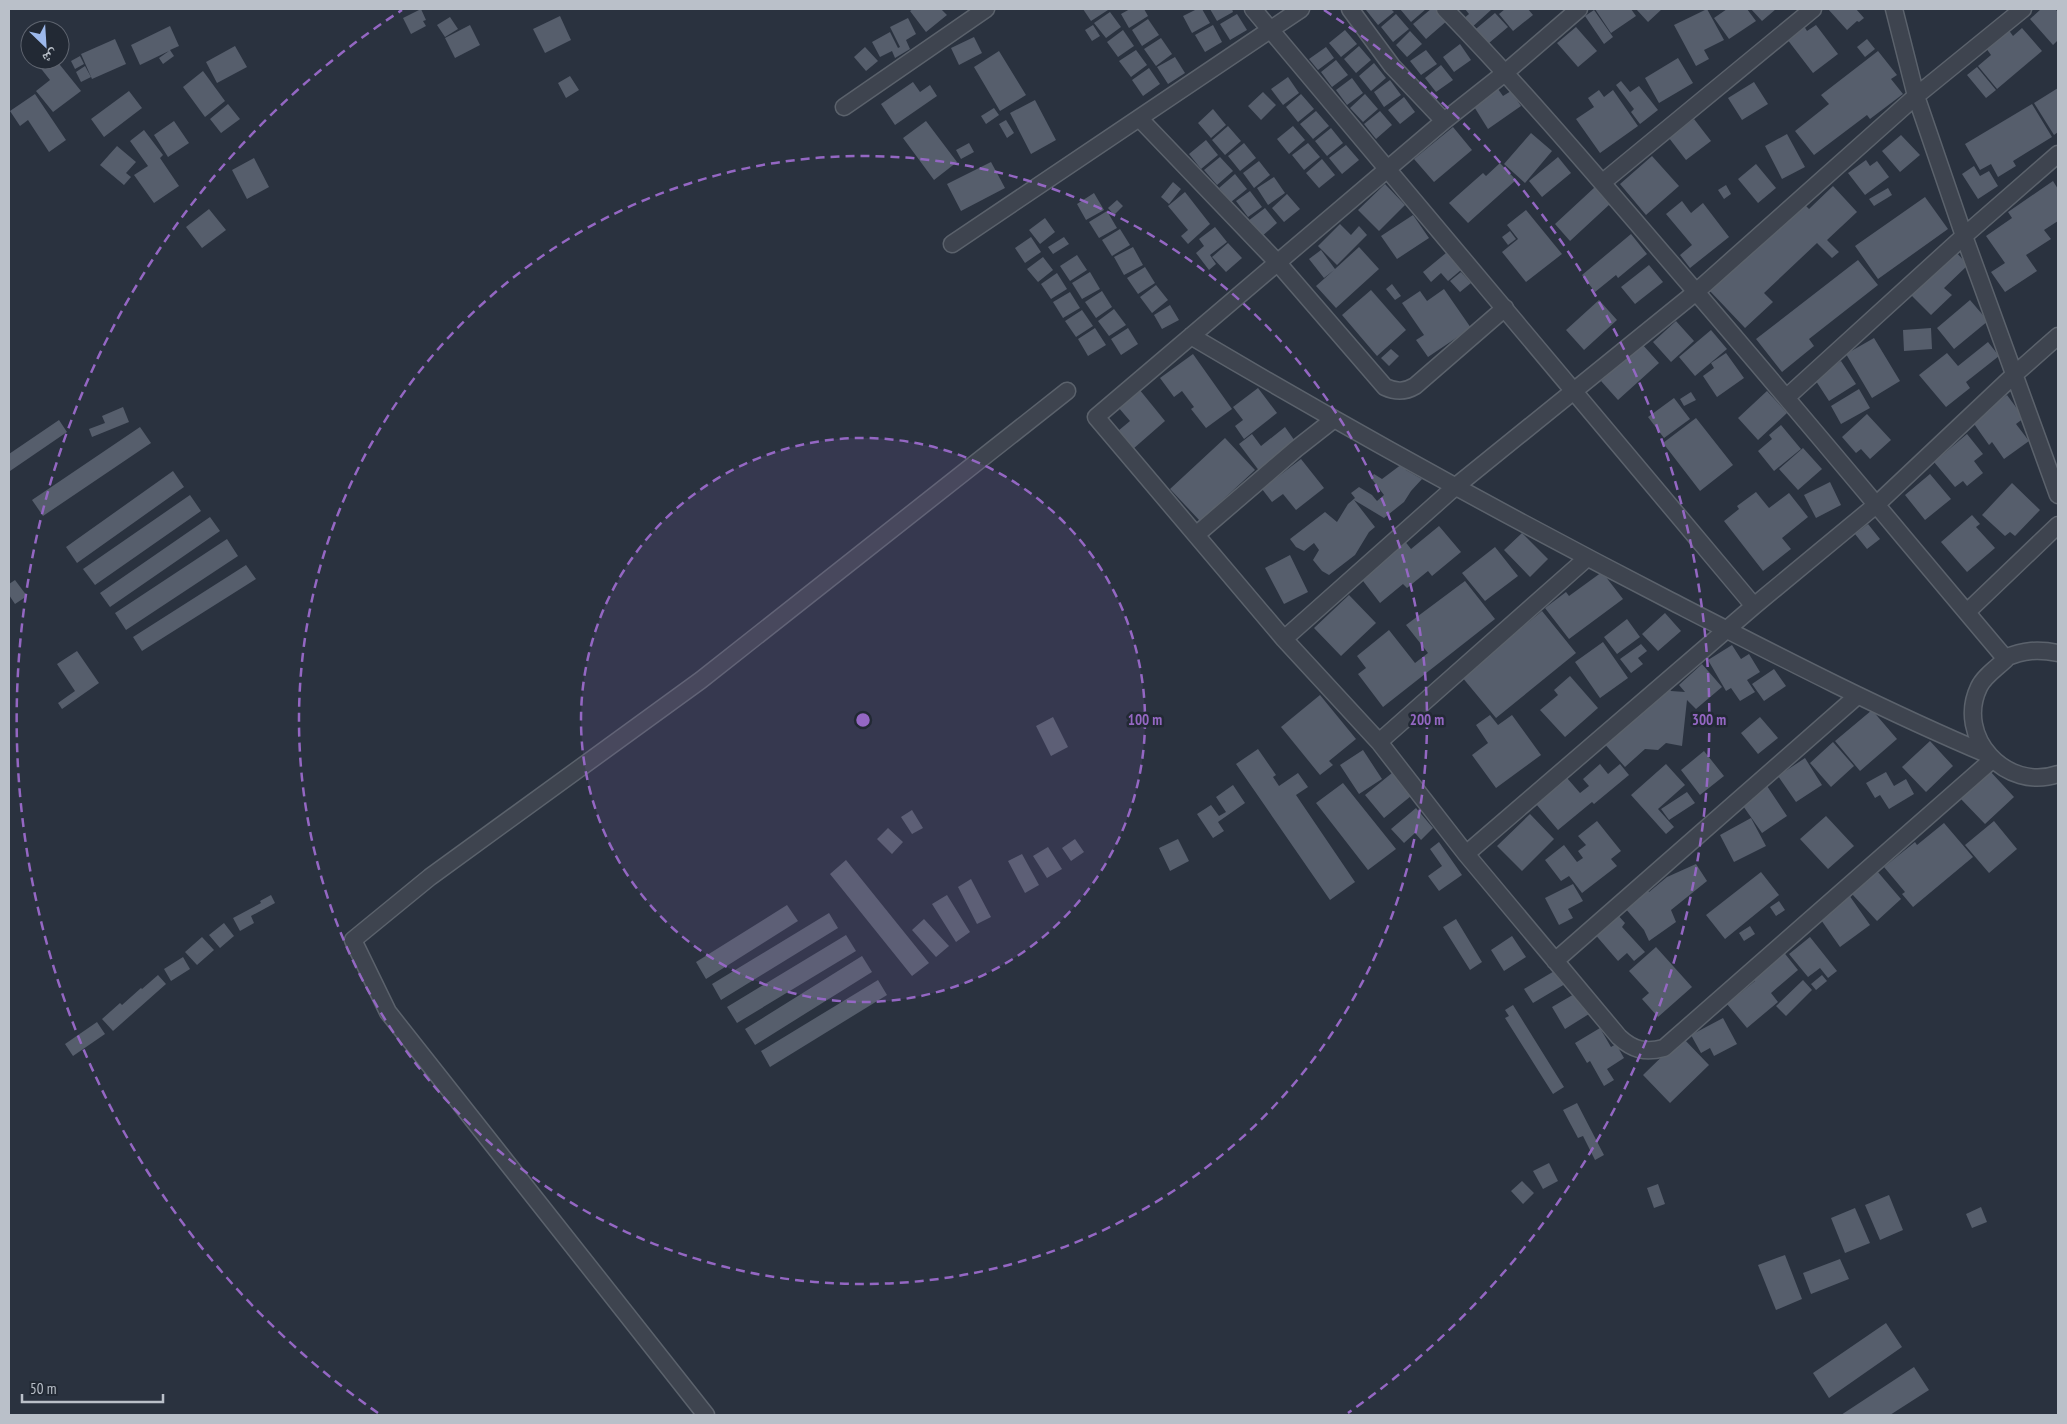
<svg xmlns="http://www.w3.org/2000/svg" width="2067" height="1424" viewBox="0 0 2067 1424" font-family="'PT Sans Narrow','Noto Naskh Arabic',sans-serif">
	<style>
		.building { fill: #565e6c }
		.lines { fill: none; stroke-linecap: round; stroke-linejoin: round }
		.minor-casing { stroke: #5b626c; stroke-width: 19 }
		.minor { stroke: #3e444f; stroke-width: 16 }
		.ring { fill: none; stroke: #9467c3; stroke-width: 2.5; stroke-dasharray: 9 6 }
		.centre { fill: #9467c3; stroke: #222934; stroke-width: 2.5 }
		.ring-label { font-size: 15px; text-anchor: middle; font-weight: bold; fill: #9467c3; stroke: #222934; stroke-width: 5; stroke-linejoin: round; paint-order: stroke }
	</style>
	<rect width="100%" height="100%" fill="#2a323f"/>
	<path class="building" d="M421,9L426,20L423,21L426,26L411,34L403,18Z
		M913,9H941L947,15L926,32L910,11Z
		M1083,9H1107L1108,10L1091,21Z
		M1130,9H1144L1148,16L1129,28L1121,14Z
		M1197,9H1202L1210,23L1192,33L1183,16Z
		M1210,9H1232L1233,12L1217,21Z
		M1368,9H1391L1394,12L1378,25L1366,10Z
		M1400,9H1426L1411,22Z
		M1431,9H1438L1448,20L1426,39L1413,24Z
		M1465,9H1490L1491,10L1470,29L1462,20L1469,14Z
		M1505,9H1528L1533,15L1513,31L1499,14Z
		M1595,9H1631L1636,16L1611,33Z
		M1636,9H1662L1648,22Z
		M1707,9L1724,40L1704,50L1709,59L1696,66L1674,25Z
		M1727,9H1747L1756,21L1729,39L1714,18Z
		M1751,9H1776L1762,21Z
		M1828,9H1856L1864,18L1859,22L1857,21L1847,30Z
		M2041,9H2055L2058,12V40L2053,45L2030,19Z
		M1594,10L1613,37L1604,44L1585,16Z
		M1110,12L1121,27L1106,38L1094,23Z
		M1495,13L1508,27L1483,48L1471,33Z
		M1237,14L1247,30L1230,40L1220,24Z
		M1396,14L1409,29L1393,42L1381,27Z
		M560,16L571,40L545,53L533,29Z
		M450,17L458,29L445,37L437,25Z
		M908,18L916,34L906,40L910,49L895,58L892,51L880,57L872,42L890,32L898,48L900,47L890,27Z
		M1148,19L1159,35L1142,46L1132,30Z
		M470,25L480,45L455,58L445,38Z
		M1093,25L1100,36L1092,41L1085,30Z
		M1213,25L1222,42L1205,52L1195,35Z
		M1816,25L1838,54L1813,73L1787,39L1804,26L1807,31Z
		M170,26L179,46L170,50L174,56L163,64L159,58L169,51L140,65L131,45Z
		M1576,27L1597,51L1578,67L1557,43Z
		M2022,28L2042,51L1997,89L1978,66L1991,55L1986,48L2008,29L2013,36Z
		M1123,30L1134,46L1118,57L1107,42Z
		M1345,30L1357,44L1341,57L1329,43Z
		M1410,31L1422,44L1407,57L1396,45Z
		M974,37L982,53L959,65L951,48Z
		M1161,38L1172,54L1156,66L1144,49Z
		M115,39L126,64L92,79L81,54Z
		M1867,39L1875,49L1865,57L1857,47Z
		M1460,44L1471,60L1454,72L1443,57Z
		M235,46L247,67L217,83L206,62Z
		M1359,46L1371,60L1356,73L1344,59Z
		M865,47L878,61L866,71L854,57Z
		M1326,47L1334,58L1318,70L1309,59Z
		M1136,50L1147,65L1131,77L1119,61Z
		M1426,50L1437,64L1421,75L1410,61Z
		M999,51L1026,95L1000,111L974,67Z
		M1878,51L1897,75L1891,79L1903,94L1870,119L1867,115L1814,155L1795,131L1829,104L1821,95Z
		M80,56L84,64L75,69L71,61Z
		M1175,57L1185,73L1168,84L1157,67Z
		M1678,58L1693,83L1659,103L1645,78Z
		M47,60H56L81,91L53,112L36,91L50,80L39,66Z
		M1336,60L1348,75L1332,87L1321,72Z
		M1374,63L1386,78L1371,91L1359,76Z
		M1441,65L1453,80L1436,92L1425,78Z
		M85,66L91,77L81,82L76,72Z
		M1977,67L1996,90L1986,98L1967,75Z
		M1149,68L1160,84L1143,96L1132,80Z
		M203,71L225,101L205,117L183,87Z
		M570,76L579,90L566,98L558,83Z
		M1288,77L1299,93L1283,105L1271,89Z
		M1352,78L1363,93L1347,105L1336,90Z
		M1390,80L1401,95L1384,107L1374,92Z
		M1621,81L1630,92L1639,86L1658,110L1640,124L1631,112L1634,109L1616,85Z
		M913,82L920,92L930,85L937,96L895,125L881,104Z
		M1754,82L1768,104L1742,120L1728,98Z
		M2058,88V132L2054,135L2034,103Z
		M1498,89L1503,96L1511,91L1521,106L1488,129L1473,105Z
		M1599,90L1604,97L1613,90L1638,126L1600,153L1576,119L1594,107L1588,98Z
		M129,91L142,108L104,137L91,119Z
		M1263,92L1276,105L1261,120L1248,106Z
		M35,94L66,140L49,152L28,120L20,126L10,111Z
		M1301,94L1314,109L1298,122L1286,107Z
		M1365,94L1378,109L1363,122L1350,108Z
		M1404,97L1415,112L1400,124L1388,110Z
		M1035,100L1056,140L1031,154L1010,113Z
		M228,104L240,119L221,133L210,119Z
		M2032,104L2052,137L2013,161L2016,166L1998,177L1991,164L1980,170L1965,144Z
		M994,108L999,115L986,124L981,116Z
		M1213,109L1226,125L1211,138L1198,123Z
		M1316,111L1329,126L1313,139L1300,124Z
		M1380,111L1392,125L1376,139L1364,124Z
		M1694,119L1711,141L1686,160L1669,138Z
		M1006,120L1014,133L1007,138L999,124Z
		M174,121L189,143L168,157L154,135Z
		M926,121L957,162L934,180L903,138Z
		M1228,126L1241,141L1225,155L1212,140Z
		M1293,126L1305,140L1289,154L1277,139Z
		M1453,127L1472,150L1434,182L1414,159Z
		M1331,128L1343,143L1327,156L1315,141Z
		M144,130L163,155L160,158L179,186L154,203L134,175L148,166L130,141Z
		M1531,133L1552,151L1525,183L1504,164Z
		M1787,134L1805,167L1782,179L1765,146Z
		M1901,135L1920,155L1900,172L1882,151Z
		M1206,140L1218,155L1201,169L1189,154Z
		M969,143L974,152L961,159L956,150Z
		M1244,143L1256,158L1240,171L1228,156Z
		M1308,143L1320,157L1304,170L1292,155Z
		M1346,145L1359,160L1342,174L1329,158Z
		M117,146L136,162L126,173L131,177L124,185L100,165Z
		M1652,156L1679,186L1646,215L1620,184Z
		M1220,157L1233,171L1217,185L1204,170Z
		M1558,157L1571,173L1542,197L1529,181Z
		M254,158L269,187L247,199L232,170Z
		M1322,159L1335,175L1319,188L1306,173Z
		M1866,160L1870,166L1877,161L1889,177L1865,195L1848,173Z
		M1259,161L1270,175L1254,188L1243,173Z
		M991,162L1005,188L961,211L947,184Z
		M1500,163L1516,180L1468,223L1449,203L1483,173L1486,176Z
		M1756,164L1776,188L1758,203L1738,179Z
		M1974,166L1980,176L1989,171L1998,186L1978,199L1962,174Z
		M1235,174L1247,189L1231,202L1219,188Z
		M1274,177L1285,193L1268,205L1257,188Z
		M2053,181L2058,189V221L2044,230L2051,239L2026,255L2037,271L2005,292L1991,272L2005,263L1986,236L2012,218L2008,212Z
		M1173,182L1181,189L1169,204L1161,197Z
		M1385,184L1405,205L1379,231L1358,210Z
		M1726,185L1731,194L1724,199L1718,190Z
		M1833,186L1857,212L1827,240L1839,252L1832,258L1817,243L1764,293L1773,302L1745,328L1709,290L1776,227L1779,230L1805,205L1809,209Z
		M1595,187L1610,204L1570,241L1555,224Z
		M1888,188L1892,195L1874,206L1869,199Z
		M1250,191L1262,207L1248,217L1236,201Z
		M1185,192L1210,224L1188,244L1181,236L1188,230L1168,206Z
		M1094,193L1104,210L1086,220L1077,204Z
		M1287,194L1300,209L1284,222L1272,208Z
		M1925,197L1948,229L1878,279L1855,246Z
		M1117,200L1123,206L1114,215L1108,208Z
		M1682,201L1691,213L1703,203L1729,237L1690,268L1680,255L1692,245L1666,214Z
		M1265,208L1277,223L1261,237L1248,221Z
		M209,209L226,230L202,248L186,227Z
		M1526,210L1562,254L1526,282L1502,252L1518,239L1507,225Z
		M1107,211L1117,228L1099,238L1089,222Z
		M1413,215L1429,238L1397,259L1381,236Z
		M1045,218L1055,232L1040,244L1029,230Z
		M1340,224L1351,235L1359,226L1367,235L1337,265L1318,246Z
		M1215,227L1227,242L1210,255L1216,264L1209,270L1196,253L1204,246L1199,239Z
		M1120,229L1130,245L1112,256L1102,240Z
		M1510,231L1516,239L1508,245L1502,237Z
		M1631,234L1647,254L1618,278L1616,275L1595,292L1582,275Z
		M1031,237L1041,252L1025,263L1015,248Z
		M1064,237L1069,244L1053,254L1048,247Z
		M1228,243L1242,258L1226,272L1212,257Z
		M1133,247L1143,265L1124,275L1114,257Z
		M1359,247L1379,269L1336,308L1316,286L1334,270L1324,278L1309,259L1321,250L1335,269Z
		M1955,251L1968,265L1944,288L1952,295L1931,315L1910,294Z
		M1446,253L1461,270L1448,281L1441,273L1431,282L1423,272Z
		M1077,255L1087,270L1070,281L1060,266Z
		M1043,257L1053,270L1038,282L1027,269Z
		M1858,260L1878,285L1809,339L1814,346L1782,372L1756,339Z
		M1649,265L1663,282L1635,304L1621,287Z
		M1145,267L1155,283L1138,294L1127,278Z
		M1090,272L1100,289L1082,299L1072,283Z
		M1461,272L1471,283L1460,292L1450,281Z
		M1057,273L1067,289L1051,299L1041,284Z
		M1392,284L1401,296L1395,300L1386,289Z
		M1156,285L1168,300L1152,313L1140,297Z
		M1444,289L1471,328L1428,357L1416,340L1424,335L1402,303L1420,291L1427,301Z
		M1371,290L1406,330L1377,356L1342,315Z
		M1102,291L1112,307L1096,318L1085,302Z
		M1070,292L1080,308L1063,318L1053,302Z
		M1599,300L1617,320L1584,350L1566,330Z
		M1970,300L1988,321L1954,349L1937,328Z
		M1170,305L1179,320L1162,329L1154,315Z
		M1114,309L1126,325L1109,336L1098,321Z
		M1082,310L1093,326L1076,337L1065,321Z
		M1676,321L1694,341L1671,362L1653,342Z
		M1095,328L1106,345L1088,356L1078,339Z
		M1128,328L1138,344L1121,355L1111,339Z
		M1931,328L1932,349L1904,351L1903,330Z
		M1711,330L1727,349L1695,376L1679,357Z
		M1874,338L1900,381L1872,398L1846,354Z
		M1988,342L1999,356L1966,382L1970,388L1946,407L1919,375L1947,353L1958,366Z
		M1642,344L1659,363L1618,400L1601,381Z
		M1391,349L1399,356L1389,366L1381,358Z
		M1726,353L1744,378L1717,397L1703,376L1714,368L1711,363Z
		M1193,354L1232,409L1206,428L1191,409L1194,407L1182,391L1174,397L1160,378Z
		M1841,361L1856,384L1829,401L1814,378Z
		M1258,388L1277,413L1244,439L1235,426L1243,420L1233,407Z
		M1139,389L1165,421L1133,449L1118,431L1130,421L1118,407Z
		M1859,389L1870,408L1841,424L1831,406Z
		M1767,391L1787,413L1758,440L1738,418Z
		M1691,392L1696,400L1684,406L1680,399Z
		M2007,395L2024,418L2016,424L2029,441L2004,459L1992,442L1989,445L1972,421Z
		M1674,398L1690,419L1664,438L1648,417Z
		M123,407L129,422L92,437L89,429L105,423L102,416Z
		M1867,414L1891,440L1870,459L1861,449L1856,453L1842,437Z
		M1696,418L1733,465L1700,491L1663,443Z
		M59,420L67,432L10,471L9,454Z
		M1781,425L1801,449L1774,471L1758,451L1772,439L1769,435Z
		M140,427L151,443L43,516L32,500Z
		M1285,427L1297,444L1260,472L1239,444L1252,434L1261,446Z
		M1967,434L1983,454L1974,461L1983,473L1967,486L1963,481L1955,487L1934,462Z
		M1225,438L1255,470L1200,521L1170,489Z
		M1803,448L1822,469L1798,490L1779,469Z
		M1301,459L1324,488L1296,510L1283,494L1272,502L1262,489Z
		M1402,464L1406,470L1422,479L1411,491L1404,502L1384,518L1354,500L1375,527L1369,532L1355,555L1329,575L1322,571L1313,560L1319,550L1314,543L1304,551L1296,547L1290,539L1325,512L1337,522L1348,504L1355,498L1351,493L1359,487L1372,495L1377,501L1384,495L1371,478L1374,474L1382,479Z
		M173,471L184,487L77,563L66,547Z
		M1930,474L1951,499L1925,520L1905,495Z
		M1830,482L1841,505L1816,518L1804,495Z
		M2012,483L2040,510L2015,536L2010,532L2005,536L1982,515Z
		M1756,492L1769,508L1789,493L1808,517L1782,538L1791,549L1763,571L1724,521L1739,509L1737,506Z
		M190,495L201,511L95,585L83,569Z
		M1972,515L1980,524L1976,527L1995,548L1967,572L1941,542Z
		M210,517L220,531L110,607L100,593Z
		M1868,524L1880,539L1867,549L1855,534Z
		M1439,526L1461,552L1432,576L1428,571L1407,588L1403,584L1380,603L1360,577L1404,540L1411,549Z
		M1522,533L1548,559L1530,577L1504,550Z
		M227,539L238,556L126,630L115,613Z
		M1495,547L1518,576L1485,601L1462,573Z
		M1290,555L1308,592L1284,604L1265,568Z
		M246,565L256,579L142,651L133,637Z
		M1602,572L1623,599L1569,639L1545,608L1566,592L1569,596Z
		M15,580L27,596L15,604L9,595V584Z
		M1465,581L1495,619L1383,707L1358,674L1366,668L1357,656L1389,630L1415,663L1428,653L1406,625Z
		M1349,595L1376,623L1341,656L1314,628Z
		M1542,611L1576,653L1496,718L1462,677Z
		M1665,613L1681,631L1658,651L1642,634Z
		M1627,619L1640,637L1617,654L1604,637Z
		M1603,642L1628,678L1600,698L1575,662Z
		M1641,644L1647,651L1638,658L1643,664L1631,673L1620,659Z
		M1732,645L1741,659L1749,654L1760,672L1747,680L1755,692L1740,701L1731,688L1726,691L1708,660Z
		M77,651L99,683L62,709L58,703L75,691L57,664Z
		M1702,664L1722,687L1696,709L1687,700L1682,746L1666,743L1658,750L1645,749L1625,767L1602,741L1667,686L1671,691L1685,692L1679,685Z
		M1774,669L1786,686L1764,701L1752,684Z
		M1570,676L1598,708L1565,737L1540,710L1558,695L1554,690Z
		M1320,695L1356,739L1329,761L1333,765L1320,775L1281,727Z
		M1872,710L1897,739L1860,771L1835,741Z
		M1490,715L1498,725L1512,715L1541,755L1496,788L1472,755L1488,743L1476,725Z
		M1053,717L1068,747L1051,756L1036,726Z
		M1760,717L1778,738L1758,754L1741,733Z
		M1930,741L1953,766L1926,792L1902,767Z
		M1833,742L1854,766L1831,787L1810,763Z
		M1258,749L1276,775L1273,777L1279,786L1298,773L1308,787L1296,795L1355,882L1330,900L1236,764Z
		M1363,750L1382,779L1359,794L1340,765Z
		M1704,751L1724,776L1700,795L1681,770Z
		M1805,758L1822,785L1796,802L1778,776Z
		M1600,764L1608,774L1620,764L1629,775L1594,804L1592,802L1558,830L1536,804L1567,778L1580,793L1589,786L1583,779Z
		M1666,764L1685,785L1658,809L1674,827L1666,834L1631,795Z
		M1989,770L2014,797L1985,824L1959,797Z
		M1886,772L1894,786L1906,779L1914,794L1889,809L1880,795L1875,798L1866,783Z
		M1392,773L1411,796L1384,818L1365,795Z
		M1343,783L1396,849L1368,870L1316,803Z
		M1233,785L1245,803L1218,822L1224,831L1213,838L1197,814L1211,805L1219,816L1226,812L1216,797Z
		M1767,786L1787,816L1762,833L1741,803Z
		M1687,792L1695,803L1669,820L1661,809Z
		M1416,808L1433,828L1421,840L1415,833L1404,843L1391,829Z
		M912,810L923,828L912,834L901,817Z
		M1530,814L1554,839L1522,871L1497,846Z
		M1826,816L1854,846L1828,869L1800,839Z
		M1751,818L1766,846L1734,862L1720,835Z
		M1597,821L1621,851L1611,859L1617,866L1582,893L1569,876L1561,881L1545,860L1564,845L1577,862L1583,858L1578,851L1586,845L1578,836Z
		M1994,821L2017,849L1989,873L1965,845Z
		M1944,823L1973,857L1913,907L1902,894L1905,892L1884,867L1915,842L1917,845Z
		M888,828L903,842L892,854L877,839Z
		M1075,839L1084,852L1071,861L1062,848Z
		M1178,839L1189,861L1170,871L1159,848Z
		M1439,842L1462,875L1439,891L1428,876L1442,866L1430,849Z
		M1048,847L1062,869L1047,878L1033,856Z
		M1022,854L1039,885L1025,893L1008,861Z
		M846,860L929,963L912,976L830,874Z
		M1696,864L1707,881L1671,910L1676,922L1649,941L1644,930L1625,908L1647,890L1649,892L1667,877Z
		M1877,871L1901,899L1877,921L1852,894Z
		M1761,872L1779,895L1725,939L1706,915Z
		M971,879L991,917L977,924L958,887Z
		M1573,884L1583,901L1568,909L1573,918L1559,925L1545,898Z
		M271,895L275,903L251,916L254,923L240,931L233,918L261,903L260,901Z
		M947,895L970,932L956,942L932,904Z
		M1849,895L1870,925L1840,947L1819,917Z
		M1779,901L1785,910L1776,916L1770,907Z
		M787,905L798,921L706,979L696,962Z
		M829,913L838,928L721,1000L712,984Z
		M1616,913L1625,923L1622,927L1645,952L1634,961L1627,953L1618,961L1593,932Z
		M924,919L949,946L936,957L912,930Z
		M1456,919L1482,962L1470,970L1443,927Z
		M224,923L234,936L220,948L209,935Z
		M1750,926L1755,934L1744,941L1739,933Z
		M846,935L856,951L737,1023L727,1007Z
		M1512,936L1526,957L1504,971L1491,950Z
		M202,937L214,950L197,965L185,952Z
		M1810,937L1837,971L1828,978L1820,968L1808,977L1789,954Z
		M1656,947L1692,987L1658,1017L1642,999L1649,993L1629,971Z
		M1782,950L1798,970L1771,993L1778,1002L1747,1028L1727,1004L1755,981L1750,975Z
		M862,956L872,972L755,1045L745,1029Z
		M183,957L190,969L171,981L164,969Z
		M1556,970L1565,984L1533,1003L1524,989Z
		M158,975L166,984L113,1031L102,1019L120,1003L122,1005L141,988L142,989Z
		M1822,975L1827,981L1816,990L1811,984Z
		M878,980L887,995L770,1067L761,1051Z
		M1803,980L1812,990L1786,1016L1776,1006Z
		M1576,993L1589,1014L1565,1029L1552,1007Z
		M1513,1005L1564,1087L1553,1094L1505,1018L1509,1016L1505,1010Z
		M1723,1018L1737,1044L1714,1056L1710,1048L1701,1053L1691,1035Z
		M97,1022L105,1034L73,1056L65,1044Z
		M1600,1028L1611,1047L1616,1044L1624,1058L1607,1069L1614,1080L1604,1086L1590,1061L1587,1063L1575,1043Z
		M1682,1037L1709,1065L1670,1103L1643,1075Z
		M1577,1103L1604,1155L1595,1160L1583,1136L1578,1138L1563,1110Z
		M1549,1163L1558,1181L1543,1189L1533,1171Z
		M1522,1181L1534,1193L1523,1204L1511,1191Z
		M1658,1184L1665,1204L1654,1208L1647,1188Z
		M1889,1195L1903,1230L1880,1240L1865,1205Z
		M1981,1207L1987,1222L1972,1228L1966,1214Z
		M1855,1208L1870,1243L1845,1253L1831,1218Z
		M1785,1255L1802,1299L1776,1310L1758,1265Z
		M1840,1259L1849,1279L1811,1294L1803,1273Z
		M1886,1323L1902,1347L1829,1398L1813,1373Z
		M1914,1367L1929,1390L1890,1415H1841Z"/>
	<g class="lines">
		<defs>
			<path id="minor" d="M1253,9L1754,606
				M1350,9L1392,66L1444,121
				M1445,9C1533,100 1614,197 1697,293C1801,414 1903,537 2006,659
				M1579,9L1506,72L1444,121L1096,417L1284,639L1379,742L1466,854L1619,1037C1633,1050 1645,1053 1664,1048L1992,760
				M1894,9L1916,96L1964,236L2058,495
				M844,107L986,9
				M1139,118L1277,262L1385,387C1396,392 1405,392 1415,386L1505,308
				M1603,182L1813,9
				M952,244L1301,9
				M1191,336C1348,429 1508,517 1671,601C1776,655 1880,709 1989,755
				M1787,397L1964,236L2058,154
				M1196,535L1296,449L1333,420
				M1967,612L2058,525
				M1284,639L1455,487L1696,292L1916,96L2023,9
				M2058,653C2038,649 2024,650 2005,658L2006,659C1998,667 1984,676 1979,687C1955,737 2006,792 2058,774
				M1379,742L1587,558
				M1466,854L1754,606L1876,505L2015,374L2058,336
				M1555,961L1856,697
				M706,1415L388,1012L353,940L430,877L701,680L1067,391"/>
		</defs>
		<use href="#minor" class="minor-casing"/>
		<use href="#minor" class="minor"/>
	</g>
	<circle cx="863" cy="720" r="282" fill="#9467c3" fill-opacity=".12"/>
	<g class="ring">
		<circle cx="863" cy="720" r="282"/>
		<circle cx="863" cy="720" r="564"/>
		<path d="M378 1413A846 846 0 0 1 402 10M1324 10A846 846 0 0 1 1348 1413"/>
	</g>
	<circle cx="863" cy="720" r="8" class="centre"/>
	<g class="ring-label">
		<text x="1145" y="725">100 m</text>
		<text x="1427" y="725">200 m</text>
		<text x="1709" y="725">300 m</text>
	</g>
	<rect width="2067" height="1424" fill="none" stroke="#bac0c9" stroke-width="20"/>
	<g transform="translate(45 45) rotate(155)"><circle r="24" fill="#222934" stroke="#5f6570"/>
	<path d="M0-4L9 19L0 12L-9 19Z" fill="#9db9ec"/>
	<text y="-8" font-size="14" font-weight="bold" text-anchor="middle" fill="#bac0c9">ش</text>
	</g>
	<path d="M22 1394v8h141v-8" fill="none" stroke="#bac0c9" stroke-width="2.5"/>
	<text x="30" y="1394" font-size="15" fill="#bac0c9" stroke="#222934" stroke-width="4" paint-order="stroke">50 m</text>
</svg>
